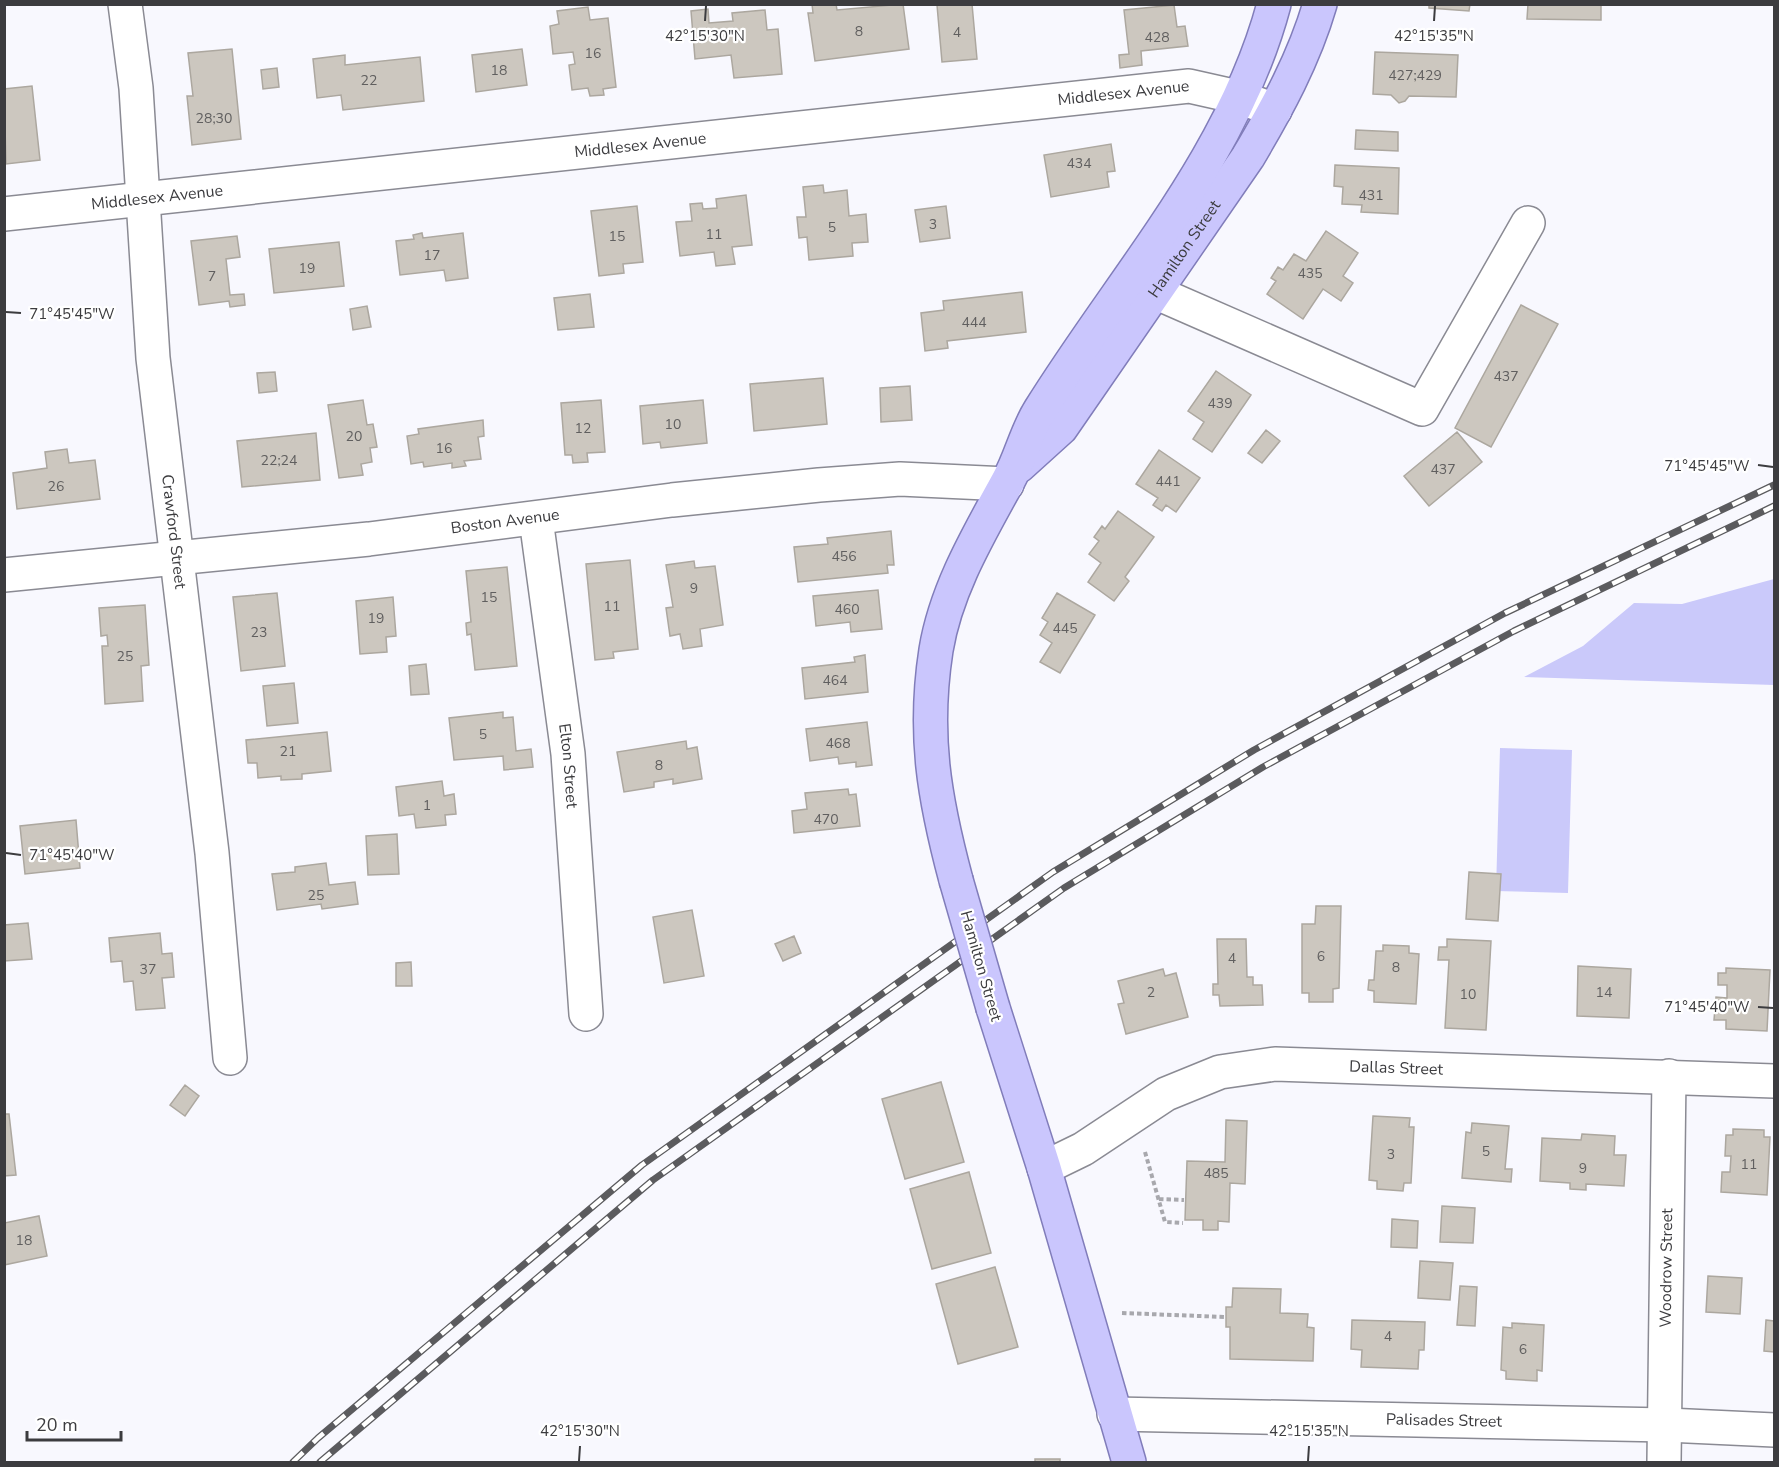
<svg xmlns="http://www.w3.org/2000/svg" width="1779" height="1467" viewBox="0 0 1779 1467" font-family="'Nunito Sans',sans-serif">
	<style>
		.green { fill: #cac9fa }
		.building { fill: #ccc7bf; stroke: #aca79f; stroke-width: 1.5 }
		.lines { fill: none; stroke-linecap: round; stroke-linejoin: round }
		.minor-casing { stroke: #8a8a93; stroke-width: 36 }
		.major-casing { stroke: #817dba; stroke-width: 36 }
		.path { stroke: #a8a8ad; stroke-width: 4; stroke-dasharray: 4.5 3; stroke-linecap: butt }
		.minor { stroke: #fff; stroke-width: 33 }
		.major { stroke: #cac6fd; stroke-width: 33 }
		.rail-casing { stroke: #5b5b5e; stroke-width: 7 }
		.rail { stroke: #fff; stroke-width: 4.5; stroke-dasharray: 14; stroke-linecap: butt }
		.major-bridge-casing { stroke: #817dba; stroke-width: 36; stroke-linecap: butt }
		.major-bridge { stroke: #cac6fd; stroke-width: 33 }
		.ticks { fill: none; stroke: #3c3c3f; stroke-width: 2 }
		.labels { text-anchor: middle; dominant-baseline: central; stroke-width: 4.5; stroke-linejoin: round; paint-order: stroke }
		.number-label { font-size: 14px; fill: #605f5f }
		.street-label { font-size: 16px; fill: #3c3c3f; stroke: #fff }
		.ticks-label { font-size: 15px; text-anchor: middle; fill: #3c3c3f; stroke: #fff; stroke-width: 4.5; stroke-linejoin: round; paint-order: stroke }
	</style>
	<rect width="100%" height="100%" fill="#f8f8fe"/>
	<path class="green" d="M1774,579V685L1524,677L1583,646L1634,603L1682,604Z
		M1500,748L1572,750L1568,893L1496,891Z"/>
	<path class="building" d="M812,4H836L837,10L903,4L909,49L815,61L808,13H813Z
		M972,4L977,59L942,62L937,5Z
		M1429,4H1470L1469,11L1429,8Z
		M1528,4H1601V20L1527,19Z
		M1174,5L1177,27L1185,26L1188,46L1141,51L1142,65L1120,68L1119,55L1129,54L1124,10Z
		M588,7L590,20L608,18L616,87L603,89L604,95L590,96L588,88L572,90L569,65L575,64L573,52L553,54L550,26L559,24L557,11Z
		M708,9L709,23L733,21L732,13L765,10L767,30L778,29L782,74L734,78L731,55L695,59L691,11Z
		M232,49L241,139L192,145L187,96H193L188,53Z
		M522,49L527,85L476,92L472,55Z
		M1375,52L1458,55L1456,97L1409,96L1405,101L1399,103L1391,95L1373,94Z
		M345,55V65L420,57L424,101L343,110L341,95L317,98L313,59Z
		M277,68L279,87L263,89L261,70Z
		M32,86L40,160L6,164L4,89Z
		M1356,130L1398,132V151L1355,149Z
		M1111,144L1115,171L1107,172L1109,187L1051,197L1044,155Z
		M1335,165L1399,168L1398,214L1361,212L1362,205L1342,204L1343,187L1334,186Z
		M823,185L824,193L847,190L849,216L866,214L868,242L852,243L853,256L809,260L807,237L799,238L797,217H806L803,187Z
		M746,195L752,245L732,247L735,264L716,266L714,252L680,256L676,222L692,221L690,204L702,203L703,209L717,208L716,199Z
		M637,206L643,262L623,264L624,273L599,276L591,211Z
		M946,206L950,238L920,242L915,210Z
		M1326,231L1358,253L1343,276L1353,283L1341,301L1323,289L1303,319L1267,294L1276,281L1271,278L1278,267L1283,270L1294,254L1306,261Z
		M422,233L423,238L463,233L468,278L446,281L444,270L400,275L396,241L414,239L413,235Z
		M237,236L240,257L226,259L230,295L244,294L245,305L230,307L229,301L199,305L191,241Z
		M339,242L344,286L274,293L269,249Z
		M1022,292L1026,332L947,341L948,348L925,351L921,313L944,310L943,301Z
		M590,294L594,327L558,330L554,298Z
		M1521,305L1558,324L1491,447L1455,428Z
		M367,306L371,327L353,330L350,309Z
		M1216,371L1251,395L1212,452L1193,439L1204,422L1188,411Z
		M275,372L277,391L259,393L257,373Z
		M823,378L827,424L754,431L750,384Z
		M910,386L912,420L881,422L880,388Z
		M363,400L367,425L373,424L377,447L370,448L372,462L361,464L363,475L339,478L328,405Z
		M601,400L605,452L587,453L588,462L573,463L572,455H565L561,403Z
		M703,400L707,443L661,448L660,442L643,444L640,406Z
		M483,420L484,436L478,437L481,459L464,461L466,466L452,468V463L424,467L423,462L411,464L407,436L419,434L418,429Z
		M1266,430L1280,441L1262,463L1248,453Z
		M1457,432L1482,462L1429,506L1404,476Z
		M316,433L320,480L242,487L237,441Z
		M67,449L69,463L95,460L100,499L17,509L13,473L47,468L45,452Z
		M1159,450L1200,478L1176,512L1166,505L1162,511L1153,505L1158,498L1136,484Z
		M1118,511L1154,537L1125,577L1129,581L1114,601L1088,582L1101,563L1089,554L1099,541L1094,537L1102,526L1105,529Z
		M891,531L894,565H887L888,573L798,582L794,547L828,544L827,538Z
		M630,560L638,649L613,652L614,658L595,660L586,564Z
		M694,561L695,568L715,566L723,625L700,629L702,646L683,649L680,634L670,636L666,608L673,607L666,565Z
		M507,567L517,666L475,670L471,634L467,635L466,623L471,622L466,571Z
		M878,590L882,629L851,632L850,622L816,626L813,596Z
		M277,593L285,666L241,671L233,597Z
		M1057,593L1095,615L1060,673L1040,662L1052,643L1040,635L1048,622L1042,618Z
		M393,597L396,636L386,637L387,652L360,654L356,601Z
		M145,605L149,665L141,666L143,701L105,704L102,646H108L107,635L101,636L99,608Z
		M865,655L868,692L805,699L802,668L855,662L854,657Z
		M426,664L429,694L411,695L409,666Z
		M294,683L298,723L267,726L263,686Z
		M503,712V718L513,717L516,751L531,749L533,767L504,770L503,756L454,760L449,718Z
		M867,722L872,765L856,767V762L839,764L838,757L810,761L806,729Z
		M327,732L331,771L302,774V779L281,780V776L258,778L257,763H248L246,740Z
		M686,741L687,749L697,747L702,779L673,784V779L654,782V787L624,792L617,752Z
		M442,781L444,796L454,794L456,814L445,815L446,825L416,828L414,814L399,816L396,787Z
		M848,789L849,795L856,794L860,826L794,833L792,811L807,809L805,793Z
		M76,820L80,868L25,874L20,826Z
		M397,834L399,874L368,875L366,836Z
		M326,863L329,885L355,882L358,904L322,909L321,904L277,910L272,874L295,872V867Z
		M1469,872L1501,874L1498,921L1466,919Z
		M1316,906H1341L1339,988L1333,989V1002H1309V993H1302V924H1315Z
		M692,910L704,976L664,983L653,917Z
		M28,923L32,959L4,961V925Z
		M160,933L162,954L172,953L174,977L162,978L165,1008L136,1010L133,981L124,982L122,961L111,962L109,938Z
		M794,936L801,953L783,961L775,944Z
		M1217,939H1246L1247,977H1253V985H1262L1263,1005L1220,1006L1219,995H1213V984H1218Z
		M1447,939L1491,941L1486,1030L1445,1028L1449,960H1438L1439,947H1447Z
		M1383,945L1409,946V953L1419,954L1416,1004L1374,1002V991L1368,990L1369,980H1374L1376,951H1383Z
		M411,962L412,986H396V963Z
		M1578,966L1631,969L1629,1018L1577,1016Z
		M1726,968L1770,970L1767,1031L1726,1029V1020H1714L1716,997L1727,998V985H1718V973H1726Z
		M1163,969L1165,976L1176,973L1188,1017L1126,1034L1118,1004L1124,1003L1118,981Z
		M941,1082L964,1162L905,1179L882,1099Z
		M185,1085L199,1096L185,1116L170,1105Z
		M4,1114H9L16,1175L4,1176Z
		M1373,1116L1410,1118L1409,1127H1414L1411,1183H1404L1403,1191L1377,1189V1181L1369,1180Z
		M1226,1120L1247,1121L1245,1184L1230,1183L1229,1222L1218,1221V1230H1203V1220H1185L1187,1161L1225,1162Z
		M1472,1123L1509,1126L1505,1169H1512L1511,1182L1462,1178L1466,1132L1471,1133Z
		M1733,1129L1764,1130V1137H1770L1767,1195L1721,1192L1722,1172H1730L1731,1156H1725L1726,1135H1733Z
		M1582,1134L1615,1136L1614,1155H1626L1624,1186L1586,1184V1190L1570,1189V1183L1540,1181L1542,1138L1581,1140Z
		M969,1172L991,1253L932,1269L910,1189Z
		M1442,1206L1475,1208L1473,1243L1440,1242Z
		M39,1216L47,1256L4,1265V1223Z
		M1392,1219L1418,1221L1417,1248L1391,1247Z
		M1420,1261L1453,1263L1450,1300L1418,1298Z
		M995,1267L1018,1347L958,1364L936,1284Z
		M1708,1276L1742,1278L1740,1314L1706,1312Z
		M1460,1286L1477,1287L1475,1326L1457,1325Z
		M1233,1288L1281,1289L1280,1313L1308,1314L1307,1327L1314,1328L1313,1361L1230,1359V1327H1226V1307H1232Z
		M1352,1320L1425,1322L1424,1350H1419L1418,1369L1361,1367L1362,1350L1351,1349Z
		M1766,1320L1774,1321V1352L1764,1351Z
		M1512,1323L1544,1325L1542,1371L1537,1370V1381L1506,1379V1371L1501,1370L1503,1327L1512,1328Z
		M1035,1459H1060V1462H1035Z"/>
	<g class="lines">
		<defs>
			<g id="minor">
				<path id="s1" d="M125,4L136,88L153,358L212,853L230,1058"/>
				<path id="s2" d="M4,214L1189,86L1238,97L1275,110"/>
				<path d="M1157,293L1422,409L1528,223"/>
				<path id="s3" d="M536,519L568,754L586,1014"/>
				<path id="s4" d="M4,575L369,539L672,500L819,485L900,479L1007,484"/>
				<path id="s5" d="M1044,1168L1083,1149L1166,1094L1220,1072L1275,1064L1774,1081"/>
				<path id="s6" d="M1114,1414L1667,1425L1774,1430"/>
				<path id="s7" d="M1664,1462L1669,1076"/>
			</g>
			<g id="major">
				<path id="s8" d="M1019,466L1061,428L1248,157C1277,108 1304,59 1320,4"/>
				<path d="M956,880C934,798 923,734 936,650C946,589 979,534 1008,481C1021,458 1026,432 1040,410C1122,278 1233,158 1274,4"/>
				<path d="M993,1008L1044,1168L1129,1462"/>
			</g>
		</defs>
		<use href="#minor" class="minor-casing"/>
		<use href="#major" class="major-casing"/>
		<path class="path" d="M1145,1152L1165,1222L1183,1223
			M1159,1199L1184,1200
			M1122,1313L1225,1317"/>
		<use href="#minor" class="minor"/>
		<use href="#major" class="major"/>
		<defs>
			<path id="rail" d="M293,1462L318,1438L642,1165L1053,872L1254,750L1505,613L1774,485
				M320,1462L653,1180L1064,888L1263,767L1514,631L1774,506"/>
		</defs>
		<use href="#rail" class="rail-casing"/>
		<use href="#rail" class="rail"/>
		<defs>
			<path id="major-bridge" d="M956,880L993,1008"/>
		</defs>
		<use href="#major-bridge" class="major-bridge-casing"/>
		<use href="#major-bridge" class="major-bridge"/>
	</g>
	<path class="ticks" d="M705,21L706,6M1434,21L1435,6M6,312L21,313M1758,465L1773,467M6,853L21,855M1758,1007L1773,1008M579,1461L580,1446M1308,1461L1309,1446"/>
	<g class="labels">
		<g class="number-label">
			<text x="859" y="31">8</text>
			<text x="957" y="32">4</text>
			<text x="1157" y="37">428</text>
			<text x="593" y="53">16</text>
			<text x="499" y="70">18</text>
			<text x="1415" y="75">427;429</text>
			<text x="369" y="80">22</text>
			<text x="214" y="118">28;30</text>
			<text x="1079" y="163">434</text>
			<text x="1371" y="195">431</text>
			<text x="933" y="224">3</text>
			<text x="832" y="227">5</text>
			<text x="714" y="234">11</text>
			<text x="617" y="236">15</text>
			<text x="432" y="255">17</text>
			<text x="307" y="268">19</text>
			<text x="1310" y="273">435</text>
			<text x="212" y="276">7</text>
			<text x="974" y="322">444</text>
			<text x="1506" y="376">437</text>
			<text x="1220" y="403">439</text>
			<text x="673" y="424">10</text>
			<text x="583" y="428">12</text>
			<text x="354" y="436">20</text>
			<text x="444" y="448">16</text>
			<text x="279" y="460">22;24</text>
			<text x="1443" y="469">437</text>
			<text x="1168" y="481">441</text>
			<text x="56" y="486">26</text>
			<text x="844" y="556">456</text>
			<text x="694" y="588">9</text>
			<text x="489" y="597">15</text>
			<text x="612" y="606">11</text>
			<text x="847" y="609">460</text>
			<text x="376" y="618">19</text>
			<text x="1065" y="628">445</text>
			<text x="259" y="632">23</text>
			<text x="125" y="656">25</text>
			<text x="835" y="680">464</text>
			<text x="483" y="734">5</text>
			<text x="838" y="743">468</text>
			<text x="288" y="751">21</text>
			<text x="659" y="765">8</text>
			<text x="427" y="805">1</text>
			<text x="826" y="819">470</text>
			<text x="316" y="895">25</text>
			<text x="1321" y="956">6</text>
			<text x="1232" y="958">4</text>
			<text x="1396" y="967">8</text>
			<text x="148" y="969">37</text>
			<text x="1151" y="992">2</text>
			<text x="1604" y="992">14</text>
			<text x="1468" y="994">10</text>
			<text x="1486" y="1151">5</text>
			<text x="1391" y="1154">3</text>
			<text x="1749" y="1164">11</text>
			<text x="1583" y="1168">9</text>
			<text x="1216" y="1173">485</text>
			<text x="24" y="1240">18</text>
			<text x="1388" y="1336">4</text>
			<text x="1523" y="1349">6</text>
		</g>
		<g class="street-label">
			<text stroke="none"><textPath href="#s2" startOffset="1126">Middlesex Avenue</textPath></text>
			<text stroke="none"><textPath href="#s2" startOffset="640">Middlesex Avenue</textPath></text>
			<text stroke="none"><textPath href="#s2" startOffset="154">Middlesex Avenue</textPath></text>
			<text stroke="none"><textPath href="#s8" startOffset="274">Hamilton Street</textPath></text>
			<text stroke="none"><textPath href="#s4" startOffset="504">Boston Avenue</textPath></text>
			<text stroke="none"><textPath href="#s1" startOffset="530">Crawford Street</textPath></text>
			<text stroke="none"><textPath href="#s3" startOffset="249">Elton Street</textPath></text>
			<text transform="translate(981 966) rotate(74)">Hamilton Street</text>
			<text stroke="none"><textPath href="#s5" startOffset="378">Dallas Street</textPath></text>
			<text stroke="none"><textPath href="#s7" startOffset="194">Woodrow Street</textPath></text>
			<text stroke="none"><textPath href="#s6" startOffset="330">Palisades Street</textPath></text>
		</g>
	</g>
	<g class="ticks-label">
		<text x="705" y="41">42°15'30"N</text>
		<text x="1434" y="41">42°15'35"N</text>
		<text x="72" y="319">71°45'45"W</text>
		<text x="1707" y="471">71°45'45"W</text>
		<text x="72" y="860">71°45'40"W</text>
		<text x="1707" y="1012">71°45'40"W</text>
		<text x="580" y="1436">42°15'30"N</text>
		<text x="1309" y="1436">42°15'35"N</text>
	</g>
	<rect width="1779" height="1467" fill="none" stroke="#3c3c3f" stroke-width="12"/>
	<path d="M27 1431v9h94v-9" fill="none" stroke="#3c3c3f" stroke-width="3"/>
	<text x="36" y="1431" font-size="18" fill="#3c3c3f" stroke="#ffffff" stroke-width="4.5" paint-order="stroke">20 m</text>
</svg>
